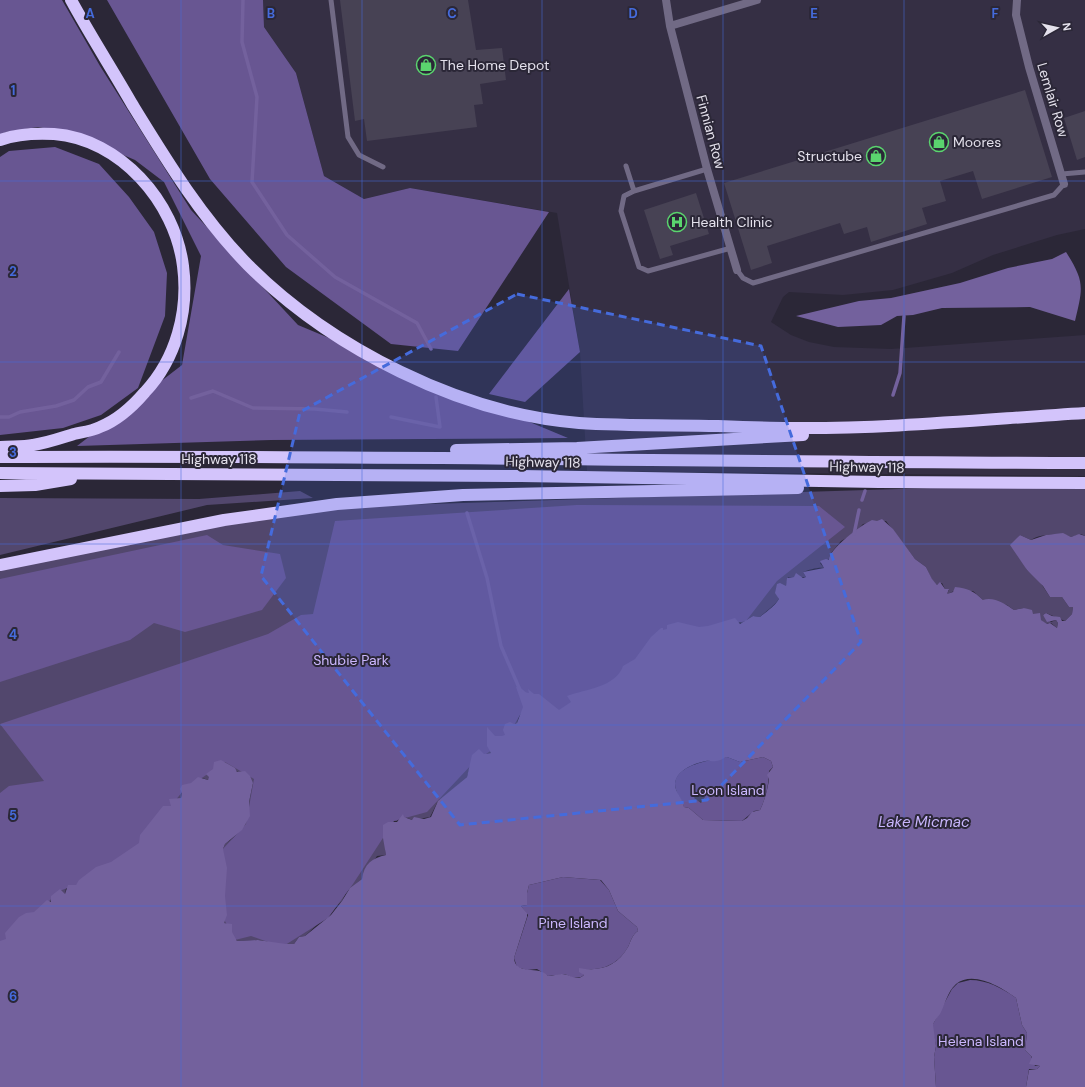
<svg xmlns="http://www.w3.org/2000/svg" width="1085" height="1087" viewBox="0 0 1085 1087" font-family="'DM Sans',sans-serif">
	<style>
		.built { fill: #352f44 }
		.green { fill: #52476d }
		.forest { fill: #685692 }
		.water { fill: #73619d; fill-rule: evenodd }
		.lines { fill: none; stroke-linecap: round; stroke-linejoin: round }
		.stream { stroke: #73619d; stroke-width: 3.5 }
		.building { fill: #474254 }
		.service { stroke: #716a85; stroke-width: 5 }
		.minor { stroke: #716a85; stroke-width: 8 }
		.motorway { stroke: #d3c4fb; stroke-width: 12 }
		.marked { fill: #456bdc; fill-opacity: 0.2; stroke: #456bdc; stroke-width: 3; stroke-dasharray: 8 5; stroke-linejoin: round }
		.grid { fill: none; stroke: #456bdc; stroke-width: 1; stroke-opacity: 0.55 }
		.labels { text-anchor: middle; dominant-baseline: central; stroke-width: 4; stroke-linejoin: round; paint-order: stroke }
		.poi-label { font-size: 14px; fill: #e4e1ec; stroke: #2b2737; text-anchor: start }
		.street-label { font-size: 14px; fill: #e4e1ec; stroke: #2b2737 }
		.park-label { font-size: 14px; fill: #cbb7fe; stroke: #2b2737 }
		.water-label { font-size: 15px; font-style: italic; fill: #c8b5fc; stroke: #2b2737 }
		.grid-label { font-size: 13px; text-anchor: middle; font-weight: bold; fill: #456bdc; stroke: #2b2737; stroke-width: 4; stroke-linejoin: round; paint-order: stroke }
	</style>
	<rect width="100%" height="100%" fill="#2b2737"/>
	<path class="built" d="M263,0H1085V229L1057,235L993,255L952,273L893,290L843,295L789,292L783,297L771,322L791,335L809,342L834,347L891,349L1085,335V476L587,471L580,352L557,213L410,188L364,199L324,176L296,73L264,27Z"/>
	<path class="green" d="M1085,483V536L1081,534L1071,537C1063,533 1039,534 1031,540L1020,535L1014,543L1027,570L1038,579L1050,597H1062L1069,607H1073L1072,614L1065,621L1046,613L1043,615L1051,622L1056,620L1058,623L1057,628L1051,623L1046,624L1024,608L1014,610L1007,605L983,600L973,591H954L946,595L949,590L945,589L942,583L937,585L932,580L926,567L915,559L886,521L863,524L854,534L841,541L831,553L828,561L820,563L824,568C818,567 809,570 803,572L806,577H788L786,586L777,588L776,591L779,599C774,606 766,611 760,617L753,616L742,623L739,622L519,715L517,723L514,724L491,753L484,754L471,763L467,777L437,803L430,817L412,820L401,815L397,821H390L384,833L386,855L377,856L362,879L346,892L342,901L305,936L299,937L294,944H286L258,940L237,941L230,923H224L223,849L225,844L237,835L250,816L249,802L253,783C242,775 234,769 223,761L208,780L200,777L182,793L181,798L66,888L65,894L49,902L0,941V563L274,509Z
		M300,491L313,498L207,505L0,555V498L199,499Z"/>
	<path class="forest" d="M0,0H62L100,66L191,210L298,325L568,438L271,440L77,446L182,365L201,256L164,182L135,160L72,133L38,127L6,132L0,135Z
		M107,0H263L264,27L296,73L324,176L364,199L410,188L549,212L458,351L391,344L286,267L210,179Z
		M55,147L99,164L129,197L154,232L167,273L165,316L138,388L101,415L63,428L0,435V157L9,151Z
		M569,289L580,352L525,402L489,394Z
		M577,505L819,506L845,527L777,581L746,621L669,638L599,717L523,710L504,742L474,762L427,812L394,821L353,884L328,918L282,947L251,936L235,940L218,908L225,895L221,851L246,824L254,779L225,762L183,791L137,848L88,881L59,891L0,951V793L9,786L44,781L0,724L268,634L301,615L313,614L335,521Z
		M207,535L223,545L280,554L286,578L262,610L185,632L154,623L130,640L0,682V579Z
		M727,757L740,762L763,757L771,761L773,767L769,771C769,784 766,798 760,810L754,811L742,821L703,820L689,808L684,807C682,800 675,792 675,784C676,764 712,760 727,757Z
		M563,877L600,880L609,890L618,911L637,927L638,931C632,935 631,941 628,947C617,966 601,971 580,969L584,975L581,977L573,978L565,974L548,976L537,969L527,970L517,967L514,958L528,915L521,906L527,905V893L529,885Z
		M970,980C987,980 1002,988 1016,998L1022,1025L1027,1033L1025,1050L1031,1056L1035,1066H1040L1037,1069H1029L1026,1087H936L934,1057L936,1046L932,1026L952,989L958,983Z"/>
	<path class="water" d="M1066,252C1085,282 1083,287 1075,321L1030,307L942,308L913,315L897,316L881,325L838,327L796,316L859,301L891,298L960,283L1008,268L1052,259Z
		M882,519L893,529L915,559L926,567L932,579L937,585L940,582L945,589H949L947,594L953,592L955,587C967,588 974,591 983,600C993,596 1006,604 1014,610L1024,608L1032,610L1033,614L1040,613L1041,620L1047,624L1050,623L1057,628L1058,623L1056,620L1047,622L1043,615L1046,613L1052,616L1060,617L1062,621H1065L1072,614L1073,607H1069L1062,597H1050L1043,586L1027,570L1010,545L1020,535L1031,540L1046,535L1063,533L1071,537L1079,534L1085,536V1087H1026L1029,1070L1037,1069L1040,1066L1029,1064L1032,1057L1025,1050L1027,1033L1022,1025L1016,998C1002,988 974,970 956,984C947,992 945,1005 940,1014C937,1018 934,1021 933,1025L936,1046L934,1057L936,1087H0V941L6,939L5,933L19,917L26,913L34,912L47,900L51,902V896L60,889L65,894L68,885H76L79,880L96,867L111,862L139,843L140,835L163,806H171L169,799L181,798L182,793L180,789L182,785L191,783L198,777L208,780L209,777L206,774L213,769L214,762L221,760L235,768L237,772L245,771L250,776L253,783L249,802L250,816L242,830L225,844L223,849L227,868L225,896L227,915L224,923L232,924V932L237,941L258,940L286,944H294L299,937L305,936L331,915L342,901L350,888L362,879C364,864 372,858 386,855L383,838V825L388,822H397L403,814L404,817L412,820L414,817L424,819L431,817L438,801L467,777L472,755L479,749L484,754L491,753L487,746V727L495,736H502L505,735L503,730L505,724L510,722L514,724L517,723L523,707L516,687C522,686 524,693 529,693L528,689L534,694H539L559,710L571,702L567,696C586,689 616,687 623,666L635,659L651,637L661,628H663V630L667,629V625L678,622L699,627L708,626L735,618L740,624L753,616L760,617C767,611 774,607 779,599L775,593L777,584L780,583L786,586L787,578L794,577L796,573L803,578L806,577L803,572L824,568L820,561L826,559L829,560C828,550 861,525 872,520L877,521ZM727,757L740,762L763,757L771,761L773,767L767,775L769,779C768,789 764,802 760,810L752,812L747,818L742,821L703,820L689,808L684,807C683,798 675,793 675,784C676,770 695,763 706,761C709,760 712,762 716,761C720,761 723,758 727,757ZM563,877L601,880L609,890L618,911L637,927L638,931C632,935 631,941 628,947C617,966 601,972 579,968V972L584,975C577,982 570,974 562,974C557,974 553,976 548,976C540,965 515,976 514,958L527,917V913L521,906L527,905V893L529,885Z"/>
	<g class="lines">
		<path class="stream" d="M243,0L242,42L257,97L252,182L287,235L335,277L417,323L431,349
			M893,395L900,373L904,316
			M191,398L213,391L253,408L315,409L347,412
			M0,417H9L20,412L56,406L74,400L88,387L101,382L119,352
			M391,417L440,427L436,397
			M862,500L865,491
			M467,513L487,578L501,646L520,690
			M854,534L859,510"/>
	</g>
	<path class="building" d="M340,0H468L476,50L502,48L506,80L480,84L483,104L474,105L477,127L367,141L364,119L355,121Z
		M1025,90L1052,177L982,199L973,171L940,181L946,201L922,208L927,224L871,242L867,227L844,234L840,223L767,246L772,263L751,270L724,183Z
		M1085,111V157L1077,160L1064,118Z
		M696,193L709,234L670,246L673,255L660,259L644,210Z
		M698,792L705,797L701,803L694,798Z"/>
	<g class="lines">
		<path class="service" d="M331,0L348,137L359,155L383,167
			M626,166L634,191
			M707,169L634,191L624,196L621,211L639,267L648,271L731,248
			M1062,174L1085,172
			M737,270L743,278L753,283L1054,195L1064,184"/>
		<path class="minor" d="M666,0L670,26L707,169L737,270
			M1017,0L1016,15L1029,67L1064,184
			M670,26L757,0"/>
		<path class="motorway" d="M71,0C90,35 112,69 132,104C167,161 201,217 248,265C331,348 461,414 579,423C625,426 672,425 718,426C742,427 766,428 790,428C888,429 987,419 1085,413
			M0,140C17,134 36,133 54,134C120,139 175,202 183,266C189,311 176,359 145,392C133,406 118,420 100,427C92,431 83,432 74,434C61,438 47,443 33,445C23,447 11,446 0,447
			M456,450L577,448L803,435
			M0,457C362,455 723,462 1085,463
			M0,473L521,476L879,482L1085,483
			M0,486L35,485L71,479
			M0,565L224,520L337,504L463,495L798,488"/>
	</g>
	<path class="marked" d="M517,294L761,346L861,642L707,800L460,825L261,576L300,412Z"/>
	<path class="grid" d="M181,0V1087M362,0V1087M542,0V1087M723,0V1087M904,0V1087M0,181H1085M0,362H1085M0,544H1085M0,725H1085M0,906H1085"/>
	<defs>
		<symbol id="shop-ring" viewBox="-11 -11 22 22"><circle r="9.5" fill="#2b2737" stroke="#5ad56e" stroke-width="1.5"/><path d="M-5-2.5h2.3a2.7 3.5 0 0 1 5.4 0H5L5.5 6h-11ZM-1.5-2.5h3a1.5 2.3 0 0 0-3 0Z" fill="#5ad56e"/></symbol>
		<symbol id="hospital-ring" viewBox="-11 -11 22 22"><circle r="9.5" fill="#2b2737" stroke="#5ad56e" stroke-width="1.5"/><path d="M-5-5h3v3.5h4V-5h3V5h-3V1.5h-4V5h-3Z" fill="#5ad56e"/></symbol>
	</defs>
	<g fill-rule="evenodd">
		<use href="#shop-ring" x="415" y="54" width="22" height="22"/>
		<use href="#shop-ring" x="928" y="131" width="22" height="22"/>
		<use href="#shop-ring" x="865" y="145" width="22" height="22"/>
		<use href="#hospital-ring" x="666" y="211" width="22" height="22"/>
	</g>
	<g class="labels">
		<g class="poi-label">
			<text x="440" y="65">The Home Depot</text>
			<text x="953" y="142">Moores</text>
			<text x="862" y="156" text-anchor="end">Structube</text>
			<text x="691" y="222">Health Clinic</text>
		</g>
		<g class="street-label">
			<text transform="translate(1053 100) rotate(73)">Lemlair Row</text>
			<text transform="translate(711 132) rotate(75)">Finnian Row</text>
			<text x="219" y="459">Highway 118</text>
			<text transform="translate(543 462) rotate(1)">Highway 118</text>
			<text transform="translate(867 467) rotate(1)">Highway 118</text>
		</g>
		<g class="park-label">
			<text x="351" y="660">Shubie Park</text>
			<text x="728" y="790">Loon Island</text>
			<text x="573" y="923">Pine Island</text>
			<text x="981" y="1041">Helena Island</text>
		</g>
		<g class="water-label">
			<text x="924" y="822">Lake Micmac</text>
		</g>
	</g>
	<g class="grid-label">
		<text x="90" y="18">A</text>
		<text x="271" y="18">B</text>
		<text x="452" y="18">C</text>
		<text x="633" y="18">D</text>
		<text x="814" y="18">E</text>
		<text x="995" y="18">F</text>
		<text x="13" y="95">1</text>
		<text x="13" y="276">2</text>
		<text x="13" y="457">3</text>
		<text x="13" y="639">4</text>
		<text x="13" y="820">5</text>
		<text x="13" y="1001">6</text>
	</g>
	<g transform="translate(1057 28) rotate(82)" stroke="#2b2737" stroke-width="3" paint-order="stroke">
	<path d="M0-3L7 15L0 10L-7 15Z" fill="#e4e1ec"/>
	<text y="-6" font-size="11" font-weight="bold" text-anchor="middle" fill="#e4e1ec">N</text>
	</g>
</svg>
